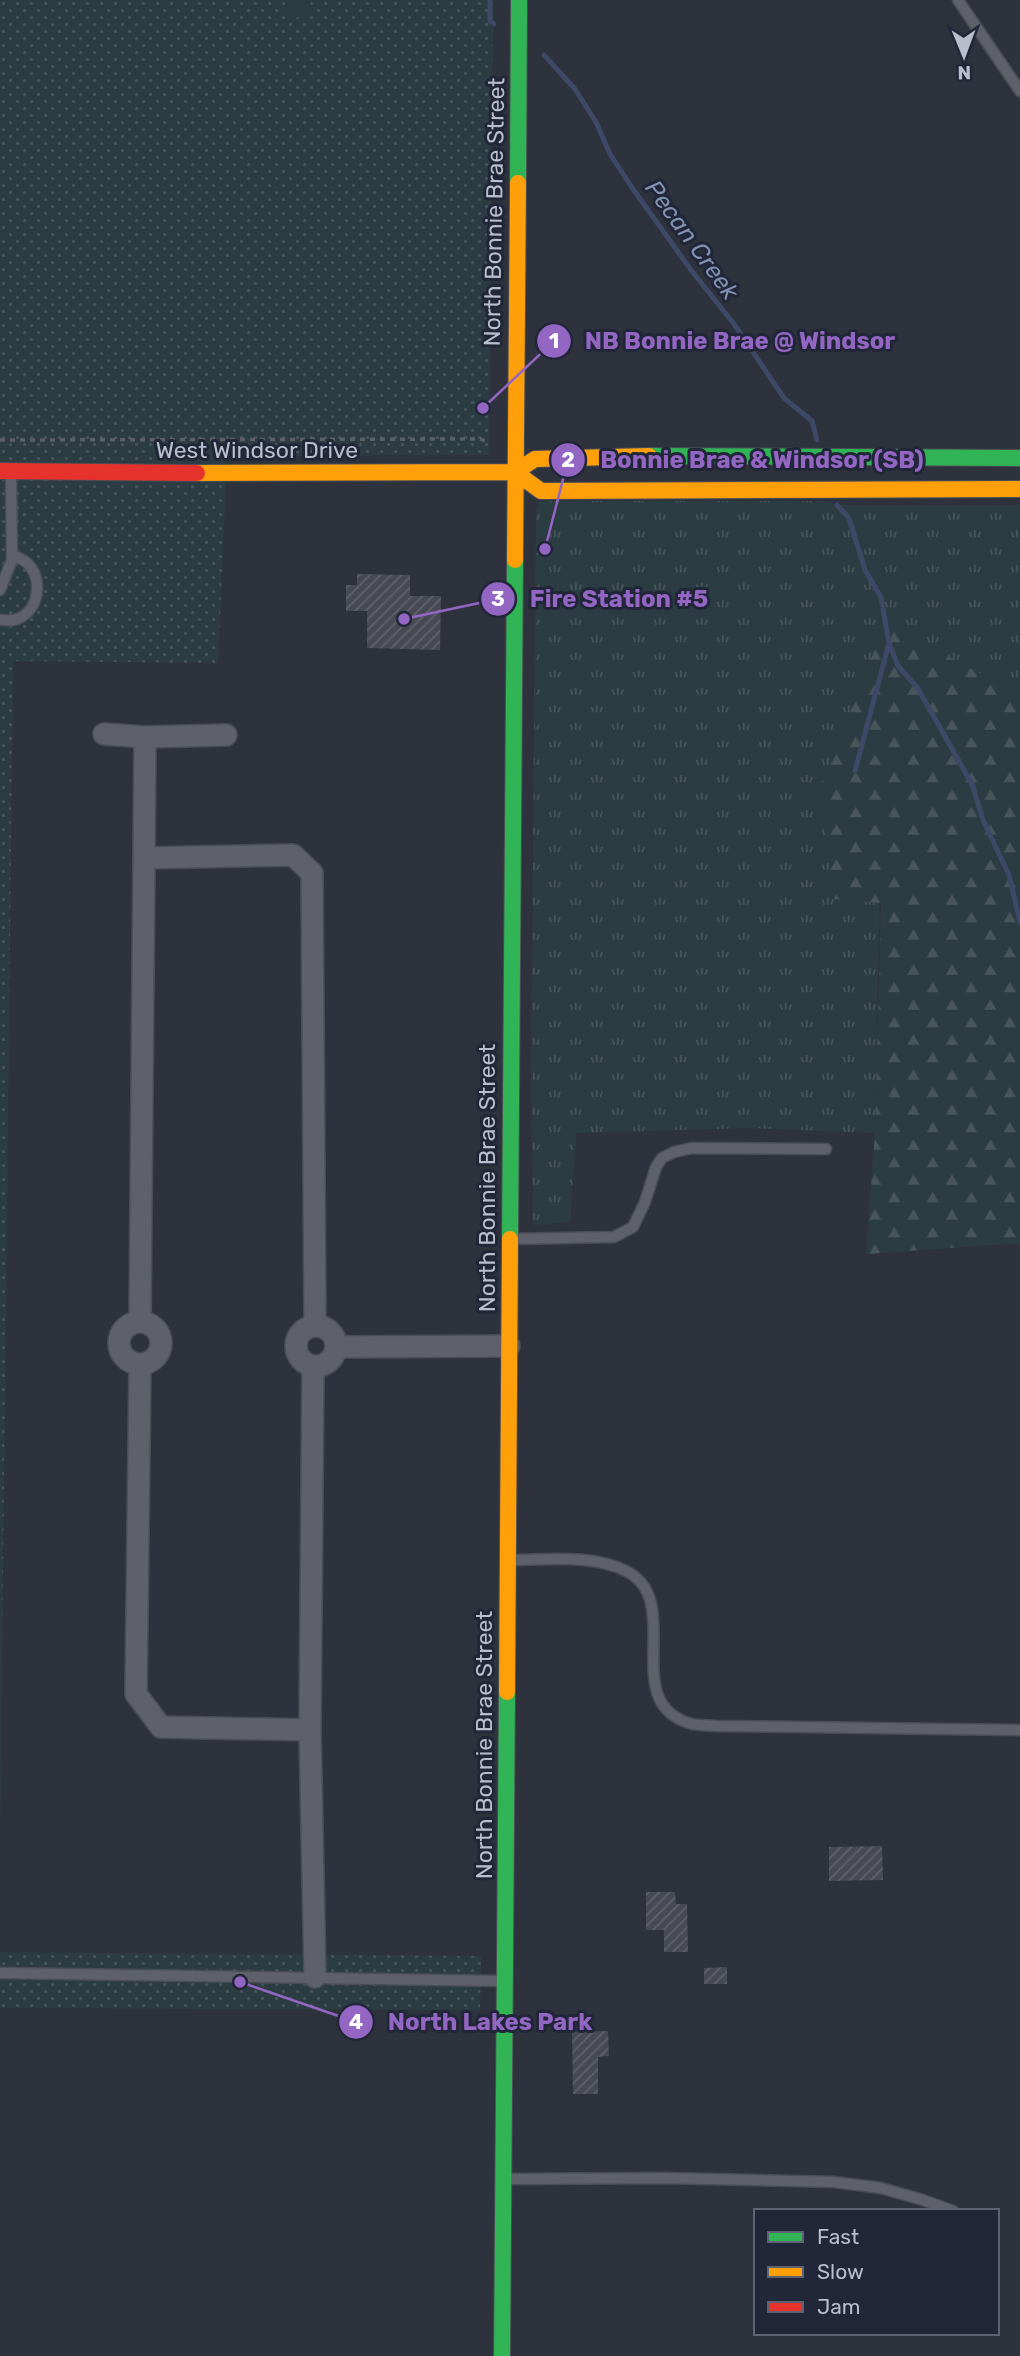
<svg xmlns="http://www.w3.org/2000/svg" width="1020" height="2356" viewBox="0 0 1020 2356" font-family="Rubik,sans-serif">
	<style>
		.grass { fill: url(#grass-tufts) }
		.forest { fill: url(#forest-firs) }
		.park { fill: url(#park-dots) }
		.garden { fill: #2b3c42 }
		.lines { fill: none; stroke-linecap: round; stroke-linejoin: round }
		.stream { stroke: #3d4967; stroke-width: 5 }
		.building { fill: url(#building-hatch) }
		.lane-casing { stroke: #4a4d54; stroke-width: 13 }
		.street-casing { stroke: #4a4d54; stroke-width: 24 }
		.fast-casing { stroke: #4a4d54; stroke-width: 18 }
		.slow-casing { stroke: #4a4d54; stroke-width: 18 }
		.jam-casing { stroke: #4a4d54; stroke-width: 18 }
		.path { stroke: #5b6067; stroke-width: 3.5; stroke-dasharray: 5 5; stroke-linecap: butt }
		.lane { stroke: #5e616a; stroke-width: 10 }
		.street { stroke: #5e616a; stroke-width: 21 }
		.fast { stroke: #30b455; stroke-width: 16 }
		.slow { stroke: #ff9f0a; stroke-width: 16 }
		.jam { stroke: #e5322d; stroke-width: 16 }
		.labels { text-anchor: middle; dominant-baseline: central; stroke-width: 6; stroke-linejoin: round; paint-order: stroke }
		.street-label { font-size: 23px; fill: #b9becc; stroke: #212738 }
		.water-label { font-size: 24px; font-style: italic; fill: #8290b2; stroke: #212738 }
		.leader { fill: none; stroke: #9466c4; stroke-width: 2.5 }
		.callout-dot { fill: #9466c4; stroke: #212738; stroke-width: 2.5 }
		.mark-label { font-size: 21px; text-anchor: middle; font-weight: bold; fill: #fff }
		.callout-label { font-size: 24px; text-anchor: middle; font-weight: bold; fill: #9466c4; stroke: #212738; stroke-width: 6; stroke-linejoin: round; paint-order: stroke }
	</style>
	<defs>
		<pattern id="grass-tufts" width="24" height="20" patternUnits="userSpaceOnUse" patternTransform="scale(1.75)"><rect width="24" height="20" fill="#2b3c42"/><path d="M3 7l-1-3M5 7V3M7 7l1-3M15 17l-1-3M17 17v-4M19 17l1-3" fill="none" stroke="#48565c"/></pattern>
		<pattern id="forest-firs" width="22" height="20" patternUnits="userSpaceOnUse" patternTransform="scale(1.75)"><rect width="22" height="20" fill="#2b3c42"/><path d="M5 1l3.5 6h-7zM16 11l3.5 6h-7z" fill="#48565c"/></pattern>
		<pattern id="park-dots" width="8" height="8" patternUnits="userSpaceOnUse" patternTransform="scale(1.75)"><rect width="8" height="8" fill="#2b3c42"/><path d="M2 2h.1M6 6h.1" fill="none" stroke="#48565c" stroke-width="1.8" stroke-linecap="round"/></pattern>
		<pattern id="building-hatch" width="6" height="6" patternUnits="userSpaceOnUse" patternTransform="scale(1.75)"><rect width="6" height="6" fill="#474a53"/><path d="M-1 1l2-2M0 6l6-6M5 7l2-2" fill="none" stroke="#5f626b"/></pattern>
	</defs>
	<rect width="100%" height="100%" fill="#2e323c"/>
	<path class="grass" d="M539,501H830L837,505H1020V694L885,624L875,1133L749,1128L576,1133L570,1222L533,1225L531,1070L536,514Z"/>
	<path class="forest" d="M885,624L1020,694V1243L866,1254L875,1133L881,903L834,899L819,788Z"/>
	<path class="park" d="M0,0H493L489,455L227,456L218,663L13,661L0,1844Z
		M0,1952L481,1956L480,2010L0,2008Z"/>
	<path class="garden" d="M285,0H311L310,10L304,16L295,18L285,9Z"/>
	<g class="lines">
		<path class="stream" d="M490,0V21L494,24
			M544,55L575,89L596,122L610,154L633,189L691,270L734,324L784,398L812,421L817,440
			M837,505L849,518L865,570L881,597L889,643L855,771
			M889,643L898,666L917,687L972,784L983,820L1009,875L1020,922"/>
	</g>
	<path class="building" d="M357,574L410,575V596H441L440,650L367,648V611H346V585H357Z
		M882,1846L883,1880L829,1881V1847Z
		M646,1892H675L676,1904H687L688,1952H664V1930H646Z
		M727,1967V1984H704V1968Z
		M608,2031L609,2056L598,2057V2094H573L572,2032Z"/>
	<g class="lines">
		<defs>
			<path id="lane" d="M958,0L1020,91
				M0,590L12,560L11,473
				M0,620C5,620 12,621 17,619C39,611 44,579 27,563C23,559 17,557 12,555
				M512,1239L614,1237L633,1227L645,1202L656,1167L662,1158L674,1152L692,1148L826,1149
				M510,1560C547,1560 592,1554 626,1571C687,1601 616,1704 692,1724C700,1726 710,1725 718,1726L1020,1730
				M0,1973L501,1981
				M504,2179L665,2178L834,2182L881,2188L923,2200L953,2211"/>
			<path id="street" d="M104,734L145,737L144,858L293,855L312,873L315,1325
				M145,737L226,735
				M119 1343a21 21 0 1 1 42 0a21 21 0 1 1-42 0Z
				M140,1322L144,858
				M296 1346a20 20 0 1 1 40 0a20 20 0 1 1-40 0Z
				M336,1347L509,1346
				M140,1365L136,1694L161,1727L310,1730L313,1366
				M310,1730L315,1977"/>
			<path id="fast" d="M518,183L519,0
				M649,456L1020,458
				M510,1239L515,560
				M502,2356L507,1692"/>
			<path id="slow" d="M515,472L541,491L1020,489
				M197,473L515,472L535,459L649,456
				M515,560L518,183
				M507,1692L510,1239"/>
			<path id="jam" d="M0,471L197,473"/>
		</defs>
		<use href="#lane" class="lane-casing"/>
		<use href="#street" class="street-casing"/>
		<use href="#fast" class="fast-casing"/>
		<use href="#slow" class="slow-casing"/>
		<use href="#jam" class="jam-casing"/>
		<path class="path" d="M0,440L480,439L489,442"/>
		<use href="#lane" class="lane"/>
		<use href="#street" class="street"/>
		<use href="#fast" class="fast"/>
		<use href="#slow" class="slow"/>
		<use href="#jam" class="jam"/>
	</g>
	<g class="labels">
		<g class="street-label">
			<text transform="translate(494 212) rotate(-89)">North Bonnie Brae Street</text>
			<text x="257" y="450">West Windsor Drive</text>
			<text transform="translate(487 1178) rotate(-90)">North Bonnie Brae Street</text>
			<text transform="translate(484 1745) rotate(-90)">North Bonnie Brae Street</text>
		</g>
		<g class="water-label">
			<text transform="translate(692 240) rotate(54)">Pecan Creek</text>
		</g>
	</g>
	<path class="leader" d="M483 408L554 341M545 549L568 460M404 619L498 599M240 1982L356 2022"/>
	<g class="callout-dot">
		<circle cx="483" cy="408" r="7"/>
		<circle cx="545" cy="549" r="7"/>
		<circle cx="404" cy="619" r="7"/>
		<circle cx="240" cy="1982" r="7"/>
		<circle cx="554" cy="341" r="18"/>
		<circle cx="568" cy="460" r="18"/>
		<circle cx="498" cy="599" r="18"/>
		<circle cx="356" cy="2022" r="18"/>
	</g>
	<g class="mark-label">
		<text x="554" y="348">1</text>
		<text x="568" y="467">2</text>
		<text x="498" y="606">3</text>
		<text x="356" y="2029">4</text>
	</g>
	<g class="callout-label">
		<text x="740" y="349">NB Bonnie Brae @ Windsor</text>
		<text x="762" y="468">Bonnie Brae &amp; Windsor (SB)</text>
		<text x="619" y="607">Fire Station #5</text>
		<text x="490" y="2030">North Lakes Park</text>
	</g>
	<rect x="754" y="2209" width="245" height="126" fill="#212738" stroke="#5e6373" stroke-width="2"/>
	<rect x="768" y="2232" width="35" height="10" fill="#30b455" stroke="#5e6373" stroke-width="2"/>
	<text x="817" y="2244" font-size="21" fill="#b9becc">Fast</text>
	<rect x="768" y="2267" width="35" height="10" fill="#ff9f0a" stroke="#5e6373" stroke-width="2"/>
	<text x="817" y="2279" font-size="21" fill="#b9becc">Slow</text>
	<rect x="768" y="2302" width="35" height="10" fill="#e5322d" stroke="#5e6373" stroke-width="2"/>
	<text x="817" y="2314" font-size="21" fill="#b9becc">Jam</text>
	<g transform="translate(964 56) rotate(179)" stroke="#212738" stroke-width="5" paint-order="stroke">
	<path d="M0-5L12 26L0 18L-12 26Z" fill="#b9becc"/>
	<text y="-10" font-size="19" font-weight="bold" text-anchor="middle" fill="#b9becc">N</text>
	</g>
</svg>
